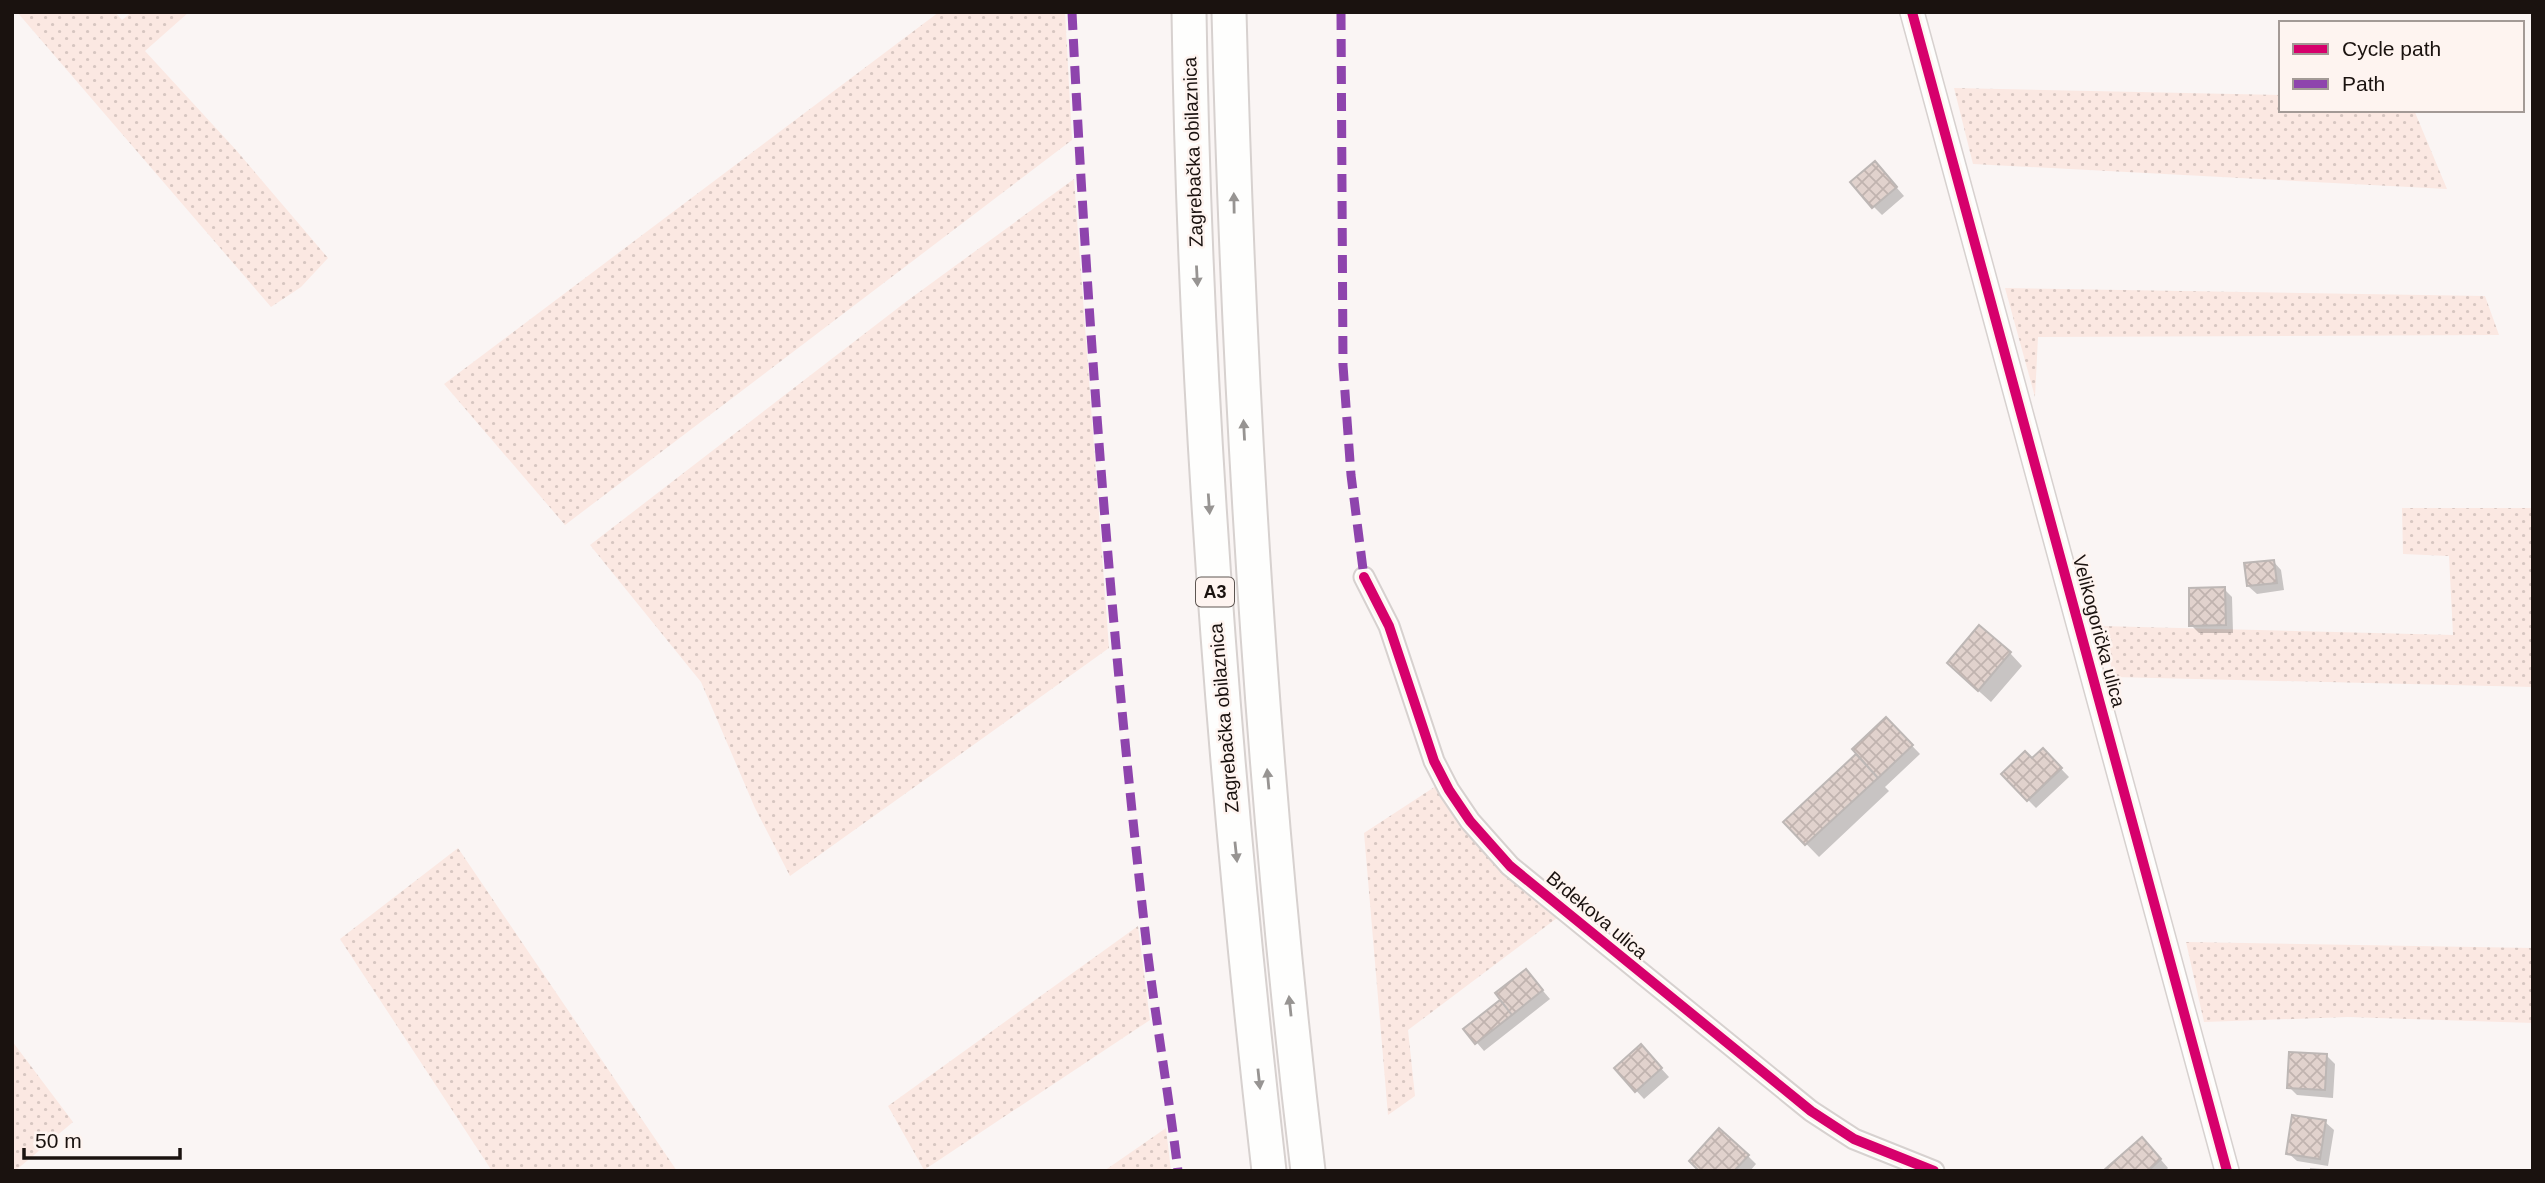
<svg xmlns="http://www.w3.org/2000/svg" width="2545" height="1183" viewBox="0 0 2545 1183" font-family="Arial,sans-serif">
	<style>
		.grass { fill: url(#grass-dots) }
		.shadow { fill: #0003 }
		.building { fill: url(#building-cross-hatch); stroke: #bdb7b5; stroke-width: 2 }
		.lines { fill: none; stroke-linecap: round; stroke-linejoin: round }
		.minor-casing { stroke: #d7d1cf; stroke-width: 23 }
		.tertiary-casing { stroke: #d7d1cf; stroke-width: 26 }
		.motorway-casing { stroke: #d7d1cf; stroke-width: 37 }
		.minor { stroke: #fefefd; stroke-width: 19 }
		.tertiary { stroke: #fefefd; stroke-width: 23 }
		.motorway { stroke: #fefefd; stroke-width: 33 }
		.quiet { stroke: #8e44ad; stroke-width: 9; stroke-dasharray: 18 9; stroke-linecap: butt }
		.cycleway-casing { stroke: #fef4f0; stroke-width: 15 }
		.cycleway { stroke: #d6006c; stroke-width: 10 }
		.oneway { fill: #979492 }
		.labels { text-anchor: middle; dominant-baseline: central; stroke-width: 5; stroke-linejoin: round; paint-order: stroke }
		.shield { fill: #fef4f0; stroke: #5e5652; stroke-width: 2 }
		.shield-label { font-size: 18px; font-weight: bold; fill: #1a120f }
		.street-label { font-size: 19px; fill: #1a120f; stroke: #fef4f0 }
	</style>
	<defs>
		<pattern id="grass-dots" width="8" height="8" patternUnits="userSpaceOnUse" patternTransform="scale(1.75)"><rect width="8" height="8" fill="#fbe8e2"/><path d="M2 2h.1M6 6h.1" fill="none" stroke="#d7c6c1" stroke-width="1.8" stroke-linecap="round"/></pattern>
		<pattern id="building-cross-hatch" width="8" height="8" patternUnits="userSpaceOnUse" patternTransform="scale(1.75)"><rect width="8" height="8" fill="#e1d2cd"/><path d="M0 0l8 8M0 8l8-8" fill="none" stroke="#c0b3af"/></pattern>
	</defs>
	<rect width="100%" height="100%" fill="#faf5f4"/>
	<path class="grass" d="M17,12H115L122,20L132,12H189L145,51L236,150L328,258L301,287L271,307Z
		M939,12H1065L1072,140L565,525L444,384Z
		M1954,88L2281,95V110H2414L2447,189L1973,164Z
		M1074,179L1109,648L790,876L755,808L701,682L590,545L907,301Z
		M2005,288L2485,296L2499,335L2038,337L2035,397Z
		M2402,508H2533V687L2114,677L2100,626L2453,635L2449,556L2403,554Z
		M1436,786L1512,877L1557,918L1408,1030L1415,1096L1388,1115L1364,833Z
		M458,848L677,1171H492L340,939Z
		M1138,926L1150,1020L924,1170L888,1106Z
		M2186,942L2533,948V1023L2348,1017L2204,1022Z
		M12,1041L73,1122L15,1171H12Z
		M1166,1128L1171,1171H1104Z"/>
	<path class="shadow" d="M1875,163L1904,196L1882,215L1874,207Z
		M2273,561L2281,570L2284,590L2257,594L2248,586Z
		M2224,589L2232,597L2233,633H2199L2191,625Z
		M2010,653L2022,666L1991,702L1962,676Z
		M1886,719L1920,754L1885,787L1889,791L1819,857L1785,822L1864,760Z
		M2043,750L2069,777L2036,808L2003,774L2032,760Z
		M1526,971L1550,999L1484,1051L1466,1030L1503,1000Z
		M1649,1055L1669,1077L1644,1099L1616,1069Z
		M2327,1056L2335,1064L2333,1098L2297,1095L2289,1087Z
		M2325,1122L2334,1130L2328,1166L2297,1161L2288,1153Z
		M2150,1147L2168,1168L2165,1171H2105Z
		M1748,1156L1756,1164L1750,1171H1701Z
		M2310,1168L2341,1170L2342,1171H2310Z"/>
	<path class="building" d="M1875,161L1897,187L1872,208L1850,182Z
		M2274,560L2277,583L2247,586L2244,563Z
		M2225,587L2226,625L2189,626V588Z
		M1979,625L2011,652L1978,691L1947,663Z
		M1886,717L1913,745L1878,778L1852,749Z
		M2043,748L2062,768L2027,801L2001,774L2025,751L2032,758Z
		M1856,754L1878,778L1805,845L1783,822Z
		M1526,969L1543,990L1512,1015L1495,993Z
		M1500,1000L1512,1015L1475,1044L1463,1029Z
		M1641,1044L1662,1068L1635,1092L1614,1068Z
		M2289,1052L2327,1054L2325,1090L2287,1088Z
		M2292,1115L2326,1120L2320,1159L2286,1154Z
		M1719,1128L1749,1155L1734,1171H1699L1689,1161Z
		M2142,1137L2161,1159L2148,1171H2103Z"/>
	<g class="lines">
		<defs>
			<path id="minor" d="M1364,577L1389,626L1434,761L1449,790L1470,821L1510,866L1811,1111L1854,1139L1934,1171"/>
			<path id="tertiary" d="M1912,12L2227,1171"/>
			<path id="motorway" d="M1189,12C1195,400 1225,786 1269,1171
				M1229,12C1239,400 1262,786 1308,1171"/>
		</defs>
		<use href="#minor" class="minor-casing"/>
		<use href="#tertiary" class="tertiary-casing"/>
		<use href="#motorway" class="motorway-casing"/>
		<use href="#minor" class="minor"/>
		<use href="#tertiary" class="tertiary"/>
		<use href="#motorway" class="motorway"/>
		<path class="quiet" d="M1072,12C1087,316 1110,619 1144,922C1153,1005 1168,1088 1178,1171
			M1341,12L1343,365L1351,475L1364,577"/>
		<defs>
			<path id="cycleway" d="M1912,12L2227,1171
				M1364,577L1389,626L1434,761L1449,790L1470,821L1510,866L1811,1111L1854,1139L1934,1171"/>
		</defs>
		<use href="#cycleway" class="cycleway-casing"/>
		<use href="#cycleway" class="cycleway"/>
	</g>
	<defs><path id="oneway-solid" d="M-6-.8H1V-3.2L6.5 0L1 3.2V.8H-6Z" transform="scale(1.75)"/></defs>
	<g class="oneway">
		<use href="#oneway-solid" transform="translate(1234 203) rotate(-91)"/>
		<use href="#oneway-solid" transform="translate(1197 276) rotate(87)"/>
		<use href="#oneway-solid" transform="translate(1244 430) rotate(-93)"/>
		<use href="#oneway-solid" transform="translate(1209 504) rotate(86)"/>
		<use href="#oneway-solid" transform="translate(1268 779) rotate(-95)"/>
		<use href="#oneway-solid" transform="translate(1236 852) rotate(84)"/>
		<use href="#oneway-solid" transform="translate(1290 1006) rotate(-96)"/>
		<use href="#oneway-solid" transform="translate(1259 1079) rotate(84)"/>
	</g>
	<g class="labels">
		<rect class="shield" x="1196" y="577.5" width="38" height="29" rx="5"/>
		<g class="shield-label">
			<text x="1215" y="592">A3</text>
		</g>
		<g class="street-label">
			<text transform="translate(1193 152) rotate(-92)">Zagrebačka obilaznica</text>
			<text transform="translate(2099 631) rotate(75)">Velikogorička ulica</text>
			<text transform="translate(1224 718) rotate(-95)">Zagrebačka obilaznica</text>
			<text transform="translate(1597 915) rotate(40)">Brdekova ulica</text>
		</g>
	</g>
	<rect width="2545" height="1183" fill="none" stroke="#1a120f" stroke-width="28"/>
	<rect x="2279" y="21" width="245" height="91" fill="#fef4f0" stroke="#a39a96" stroke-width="2"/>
	<rect x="2293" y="44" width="35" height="10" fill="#d6006c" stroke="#a39a96" stroke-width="2"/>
	<text x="2342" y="56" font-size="21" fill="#1a120f">Cycle path</text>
	<rect x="2293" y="79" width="35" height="10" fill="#8e44ad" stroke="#a39a96" stroke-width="2"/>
	<text x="2342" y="91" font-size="21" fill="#1a120f">Path</text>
	<path d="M24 1148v10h156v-10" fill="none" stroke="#1a120f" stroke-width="3.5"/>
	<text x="35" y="1148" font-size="21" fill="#1a120f" stroke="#fef4f0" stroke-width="5" paint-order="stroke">50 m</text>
</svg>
